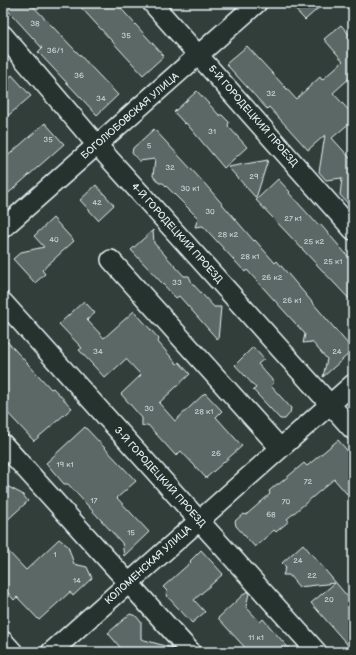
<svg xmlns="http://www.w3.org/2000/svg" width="356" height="655" viewBox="0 0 356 655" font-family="'Balsamiq Sans',sans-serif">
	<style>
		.building { fill: #5c6865; stroke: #e8f1f8 }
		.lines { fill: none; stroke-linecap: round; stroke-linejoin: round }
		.street-casing { stroke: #e8f1f8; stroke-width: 22 }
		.street { stroke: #26332d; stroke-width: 19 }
		.labels { text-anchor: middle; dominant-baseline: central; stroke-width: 4; stroke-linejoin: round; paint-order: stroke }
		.number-label { font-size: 8px; fill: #c5cfd3 }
		.street-label { font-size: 10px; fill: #e8f1f8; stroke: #26332d }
	</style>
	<rect width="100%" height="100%" fill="#323e39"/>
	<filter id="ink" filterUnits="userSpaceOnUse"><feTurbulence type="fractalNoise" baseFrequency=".025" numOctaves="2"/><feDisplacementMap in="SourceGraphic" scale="8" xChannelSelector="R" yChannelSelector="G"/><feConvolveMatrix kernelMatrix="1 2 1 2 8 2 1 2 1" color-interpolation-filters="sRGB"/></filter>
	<g filter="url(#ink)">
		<path class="building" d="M3,3H30L118,95L97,115L38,52L42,48L3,5Z
			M77,3H116L164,56L143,75Z
			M289,3H324L305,20Z
			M341,25L353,39V75L333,93L353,115V120L332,138L350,158H353V209L340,195L342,178L326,180L319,172L325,135L308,150L269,107L267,109L226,64L247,46L296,99L320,77L322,80L343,61L324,39Z
			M12,75L31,96L3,120V83Z
			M197,91L219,115H222L229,122L228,126L247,147L224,168L186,123L185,124L174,112Z
			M45,123L64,144L3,198V160Z
			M154,129L205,184L254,241L255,240L275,263L277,261L353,350L323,377L327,359L312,342L303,343L305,334L247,270L245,272L203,226L195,227L198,218L163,183H159L153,176L155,159L139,161L132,153L133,148Z
			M268,160L256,198L228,167Z
			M278,179L290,192L289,193L318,225L320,224L353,262V303L256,200Z
			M96,185L114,205L98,220L80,200Z
			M53,218L74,241L42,270L45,274L35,283L13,259L21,252L44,247L34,236Z
			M153,230L154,243L184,276H189L192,283L214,307H221L218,340L179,296L176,298L131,250Z
			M84,301L95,313L87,320L104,338L134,311L159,339L158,342L177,364L179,362L190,374L159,403L175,421L205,393L222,411L216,417L242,446L206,478L181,451L176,456L148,425L142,426V418L121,394L141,375L126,359L105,378L79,350L82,348L59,324Z
			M3,337L51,389L53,388L72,408L34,441L3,408Z
			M253,347L264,359L258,364L274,382L271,386L291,408L290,413L285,419H280L258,395L253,390L256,388L235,365Z
			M85,427L136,481L117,498L149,532L124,556L122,543L68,484H64L46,463Z
			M338,440L353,457V501L334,479L287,519L289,521L276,532L274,530L255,547L236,526L235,521L243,514L246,515L270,494L269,491L277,484H279L304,463L307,466Z
			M3,484L22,494L28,501L3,524Z
			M59,539L68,546L74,564L87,567L92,578L73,596L70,592L39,620L17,597L14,600L3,587V546L26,570Z
			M303,544L353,603V651L311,603L335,583L299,587L289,575H283L286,567L282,563Z
			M201,550L223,574L194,600L205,612L192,623L166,595L167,591L163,587L191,562L190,561Z
			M247,591L249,593L246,607L260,622L263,619L292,652H249L218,618Z
			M130,614L136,616L141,622V639L172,648L174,652H124L108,633Z"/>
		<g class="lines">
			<defs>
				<path id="street" d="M152,3L353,230
					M3,35L97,145L353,430
					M3,228L257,3
					M111,260L280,448
					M3,302L317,652
					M3,444L191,652
					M3,641L13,652
					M51,652L353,384"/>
			</defs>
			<use href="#street" class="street-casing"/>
			<use href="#street" class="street"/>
		</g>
	</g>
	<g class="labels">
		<g class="number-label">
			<text x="35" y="23">38</text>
			<text x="126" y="35">35</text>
			<text x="55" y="50">36/1</text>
			<text x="79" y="75">36</text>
			<text x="271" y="93">32</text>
			<text x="101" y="98">34</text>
			<text x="212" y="131">31</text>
			<text x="48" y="139">35</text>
			<text x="149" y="145">5</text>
			<text x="170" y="167">32</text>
			<text x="254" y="176">29</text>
			<text x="190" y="188">30 к1</text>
			<text x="97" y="202">42</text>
			<text x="210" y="211">30</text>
			<text x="293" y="218">27 к1</text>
			<text x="228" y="234">28 к2</text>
			<text x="54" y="239">40</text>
			<text x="314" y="241">25 к2</text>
			<text x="250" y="256">28 к1</text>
			<text x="333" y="261">25 к1</text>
			<text x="272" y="277">26 к2</text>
			<text x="177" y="282">33</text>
			<text x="292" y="300">26 к1</text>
			<text x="98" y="351">34</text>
			<text x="337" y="351">24</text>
			<text x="149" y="408">30</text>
			<text x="204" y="411">28 к1</text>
			<text x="216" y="453">26</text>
			<text x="65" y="464">19 к1</text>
			<text x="308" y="481">72</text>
			<text x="94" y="500">17</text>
			<text x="286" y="501">70</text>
			<text x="271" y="514">68</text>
			<text x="131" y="532">15</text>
			<text x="55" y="554">1</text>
			<text x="298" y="560">24</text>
			<text x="312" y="575">22</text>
			<text x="77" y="580">14</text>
			<text x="329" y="599">20</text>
			<text x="256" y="637">11 к1</text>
		</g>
		<g class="street-label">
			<text transform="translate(130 116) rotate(-41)">БОГОЛЮБОВСКАЯ УЛИЦА</text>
			<text transform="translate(253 116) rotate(49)">5-Й ГОРОДЕЦКИЙ ПРОЕЗД</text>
			<text transform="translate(177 233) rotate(48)">4-Й ГОРОДЕЦКИЙ ПРОЕЗД</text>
			<text transform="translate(160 477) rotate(48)">3-Й ГОРОДЕЦКИЙ ПРОЕЗД</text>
			<text transform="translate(148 565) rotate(-42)">КОЛОМЕНСКАЯ УЛИЦА</text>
		</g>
	</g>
	<rect width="356" height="655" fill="none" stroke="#26332d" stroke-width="16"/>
	<rect x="8" y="8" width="340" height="639" fill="none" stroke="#e8f1f8" stroke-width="1.5" filter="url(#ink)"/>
</svg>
